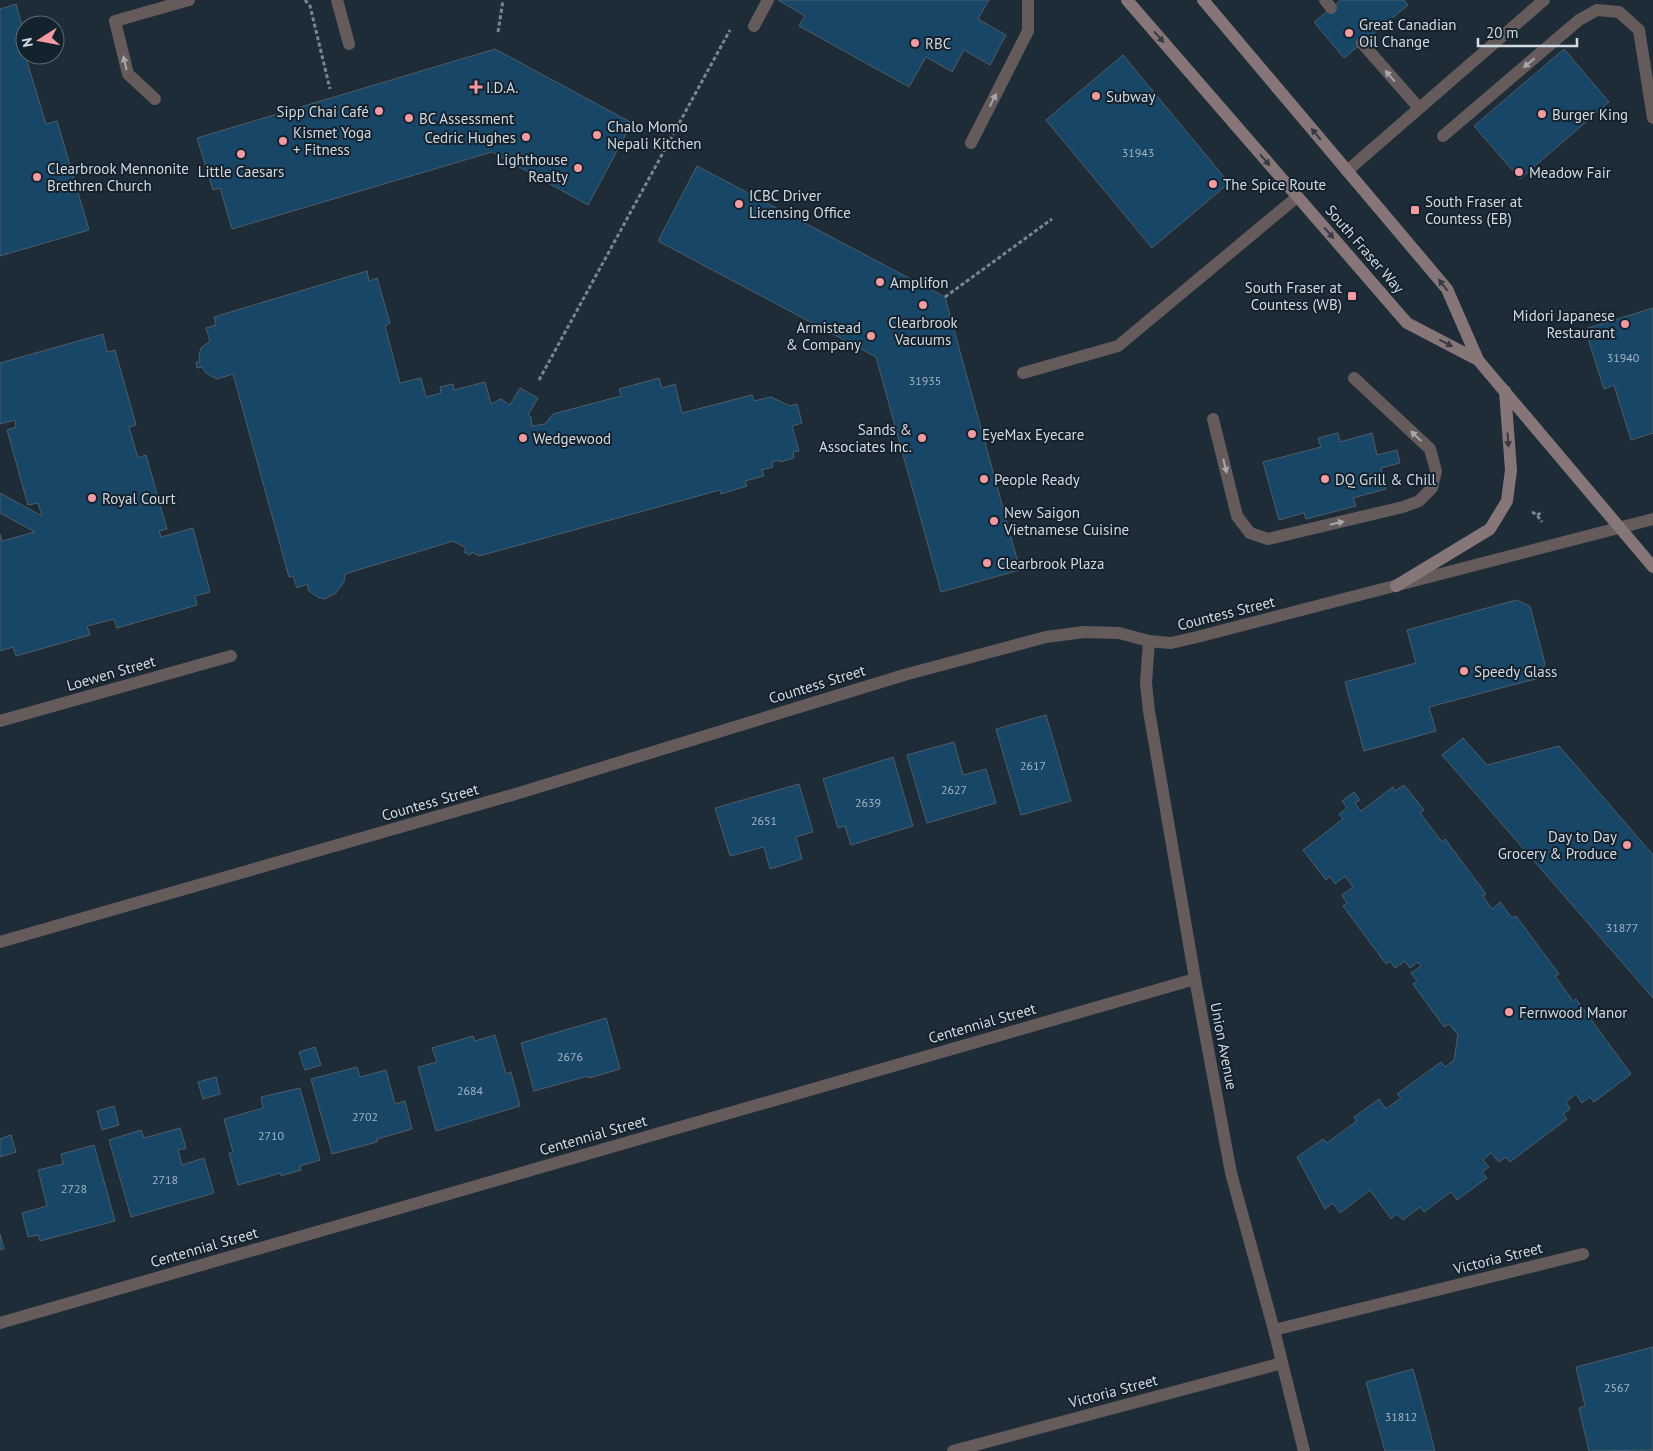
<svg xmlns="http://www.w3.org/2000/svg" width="1653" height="1451" viewBox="0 0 1653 1451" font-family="'PT Sans',sans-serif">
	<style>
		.building { fill: #174667; stroke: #4d5d69 }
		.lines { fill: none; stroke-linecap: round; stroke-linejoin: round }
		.path { stroke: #7a858e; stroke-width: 3; stroke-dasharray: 4 2.5; stroke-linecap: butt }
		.service { stroke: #655b5b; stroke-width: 12 }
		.minor { stroke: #655b5b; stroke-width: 12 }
		.secondary { stroke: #867677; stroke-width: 12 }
		.oneway { fill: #363b43 }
		.oneway2 { fill: #a6a7ab }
		.poi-dot { fill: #f49aa0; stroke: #14222d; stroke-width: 2 }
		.labels { text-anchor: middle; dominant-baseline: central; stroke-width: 4; stroke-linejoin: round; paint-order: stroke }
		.number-label { font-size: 12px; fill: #a2b4c2 }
		.poi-label { font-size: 15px; fill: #d1d9e1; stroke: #14222d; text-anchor: start }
		.street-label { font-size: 15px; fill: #d1d9e1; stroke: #14222d }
	</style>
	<rect width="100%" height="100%" fill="#1e2c37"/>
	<path class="building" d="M778,0H989L978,19L1006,35L990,65L964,50L952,72L926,57L909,87L799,26L805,16Z
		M1341,0H1404L1408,5L1344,58L1314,22Z
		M16,4L25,37V38L21,39L25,55L46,124L57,121L89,230L0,256V9Z
		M495,49L632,123L588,205L492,152L232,229L220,188L213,190L197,138Z
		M1564,49L1609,102L1520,179L1474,126Z
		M1123,55L1229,183L1152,248L1046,120Z
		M697,166L945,297L1020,570L941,592L876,357L658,241Z
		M367,271L369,281L377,278L390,323L385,326L400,383L421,378L426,397L441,393L440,387L453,384L454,390L485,382L491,404L501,399L510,405L520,388L538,398L528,415L531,417L532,426L545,424L553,414L621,396L619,389L659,378L662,388L675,384L682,413L752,395L754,401L771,397L790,406L797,404L802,423L792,426L799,451L793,452L794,458L780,462V460L772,462L773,467L762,470L764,476L745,481L747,486L721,494L720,490L479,556L472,552L470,555L464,552L466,548L453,541L345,574L344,582L336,593L325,599L319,598L309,591L307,584L297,588L293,576L289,577L233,374L217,379L206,373L202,367L197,368L196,362H200L199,355L201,348L210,341L206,328L216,325L214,317Z
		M1653,308V433L1631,440L1614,385L1604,389L1585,329Z
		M103,334L107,352L115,350L136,425L129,427L138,458L146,455L167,529L159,531L161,537L193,528L210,592L195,596L197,605L117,628L114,619L87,626L90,635L16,656L13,647L0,651V534L2,541L35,532L0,513V493L42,516L38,503L28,505L7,430L16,427L15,420L0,424V363Z
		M1338,433L1340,442L1372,433L1377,455L1397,450L1400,463L1381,468L1386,489L1353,498L1356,506L1306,519L1304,513L1279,520L1263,462L1321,447L1318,438Z
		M1516,600L1530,606L1545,664L1539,678L1429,707L1436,731L1364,751L1345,682L1416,663L1407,630Z
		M1046,715L1071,801L1021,815L996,729Z
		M1463,738L1487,765L1559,746L1653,855V998L1442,755Z
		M954,742L963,775L986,769L996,803L927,823L907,755Z
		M893,757L913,826L851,845L845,826L838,828L823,779Z
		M799,784L813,832L796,837L802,859L770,869L764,847L730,856L715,808Z
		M1404,785L1424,810L1420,813L1442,842L1445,839L1486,894L1483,896L1492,909L1500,902L1512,918L1516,916L1559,974L1555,976L1573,1001L1576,999L1631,1074L1594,1102L1590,1097L1582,1103L1576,1094L1566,1102L1570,1109L1563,1114L1567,1119L1510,1162L1506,1157L1499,1162L1491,1153L1483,1160L1489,1167L1482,1172L1487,1178L1457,1200L1451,1192L1424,1212L1420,1207L1403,1220L1397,1214L1391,1219L1370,1190L1340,1213L1333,1203L1325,1209L1297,1157L1323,1139L1327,1143L1357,1121L1354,1117L1379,1099L1386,1109L1401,1098L1397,1094L1441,1062L1445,1067L1454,1060L1458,1035L1449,1024L1444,1027L1413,984L1417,981L1411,973L1421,966L1418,962L1410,968L1405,961L1395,968L1390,961L1386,964L1343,906L1347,903L1342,895L1353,887L1345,876L1335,884L1330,876L1326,880L1303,850L1343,819L1339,814L1347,808L1342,801L1354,792L1360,800L1355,803L1361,811L1393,787L1395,791Z
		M606,1018L620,1069L589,1078L588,1076L534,1091L521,1043Z
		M495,1035L506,1074L511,1072L520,1106L436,1131L418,1067L437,1062L432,1048L473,1036L475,1041Z
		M315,1047L321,1065L305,1070L299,1052Z
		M357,1067L360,1077L386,1070L395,1104L405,1101L412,1129L377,1139V1142L332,1154L311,1079Z
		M216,1077L220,1094L203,1099L198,1082Z
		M300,1088L320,1160L300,1166L301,1170L281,1176V1173L238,1185L229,1153L233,1152L224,1119L263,1108L261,1097Z
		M114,1106L119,1125L102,1130L97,1111Z
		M180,1128L186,1148L178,1150L182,1165L204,1158L214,1193L131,1217L109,1140L141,1130L144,1138Z
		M11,1135L16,1152L0,1157V1139Z
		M94,1145L115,1221L40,1241L38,1235L28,1237L22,1213L47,1206L38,1170L63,1164L61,1154Z
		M0,1234L4,1249L0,1250Z
		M1653,1347V1450L1589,1451L1579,1408L1585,1406L1576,1367Z
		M1413,1369L1435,1451H1385L1366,1382Z"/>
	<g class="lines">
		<path class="path" d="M305,0L310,6L330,89
			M498,32L503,0
			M945,297L1052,219
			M539,380L730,30
			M1532,512L1537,515L1542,522
			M1537,515L1543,512"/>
		<path class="service" d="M337,0L349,44
			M1325,0L1331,8
			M754,26L768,0
			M1362,43L1419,108
			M155,99L128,74L115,21L189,0
			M1443,136L1579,20L1597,10L1619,12L1639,30L1653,118
			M971,143L1028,31V0
			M1347,171L1544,0
			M1023,373L1118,346L1297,197
			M1213,419L1237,516L1250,533L1268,539L1403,507L1419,501L1432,488L1436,471L1430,449L1354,378
			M0,721L231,656"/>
		<path class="minor" d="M1149,641L1146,683L1149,711L1195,979L1231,1173L1274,1330L1304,1451
			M0,942L519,793L904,675L1046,637L1084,632L1119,633L1149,641L1171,643L1197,637L1653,519
			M0,1323L1195,979
			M1274,1330L1583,1254
			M953,1451L1282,1363"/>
		<path class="secondary" d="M1127,0L1407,323L1478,360
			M1203,0L1447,289L1478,360L1653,567
			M1396,586L1490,529L1507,501L1511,470L1505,391"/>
	</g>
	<defs><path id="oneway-solid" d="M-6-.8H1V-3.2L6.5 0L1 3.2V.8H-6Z" transform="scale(1.25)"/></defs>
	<g class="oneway">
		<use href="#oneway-solid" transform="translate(1159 37) rotate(49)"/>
		<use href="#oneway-solid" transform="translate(1316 134) rotate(-130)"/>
		<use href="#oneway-solid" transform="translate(1265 160) rotate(49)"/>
		<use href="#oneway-solid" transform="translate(1329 233) rotate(49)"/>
		<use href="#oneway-solid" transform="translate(1443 285) rotate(-128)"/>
		<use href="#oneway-solid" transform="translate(1446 343) rotate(27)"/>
		<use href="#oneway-solid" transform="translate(1508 440) rotate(86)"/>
	</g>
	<g class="oneway2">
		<use href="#oneway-solid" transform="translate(125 63) rotate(-103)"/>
		<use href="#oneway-solid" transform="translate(1529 63) rotate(140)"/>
		<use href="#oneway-solid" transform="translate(1390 76) rotate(-131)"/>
		<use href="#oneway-solid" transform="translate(993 100) rotate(-63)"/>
		<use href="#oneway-solid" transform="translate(1416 436) rotate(-137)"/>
		<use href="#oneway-solid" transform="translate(1225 466) rotate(76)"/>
		<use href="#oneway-solid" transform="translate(1337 523) rotate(-13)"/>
	</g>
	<g class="poi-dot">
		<circle cx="1349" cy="33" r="5"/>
		<circle cx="915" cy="43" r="5"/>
		<path d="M473.5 79.5h5v5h5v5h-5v5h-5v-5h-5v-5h5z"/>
		<circle cx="1096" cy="96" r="5"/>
		<circle cx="379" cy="111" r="5"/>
		<circle cx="1542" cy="114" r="5"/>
		<circle cx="409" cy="118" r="5"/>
		<circle cx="597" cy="135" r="5"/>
		<circle cx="526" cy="137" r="5"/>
		<circle cx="283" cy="141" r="5"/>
		<circle cx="241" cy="154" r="5"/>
		<circle cx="578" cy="168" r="5"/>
		<circle cx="1519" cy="172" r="5"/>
		<circle cx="37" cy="177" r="5"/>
		<circle cx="1213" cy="184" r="5"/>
		<circle cx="739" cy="204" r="5"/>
		<rect x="1410" y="205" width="10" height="10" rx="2.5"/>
		<circle cx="880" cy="282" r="5"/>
		<rect x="1347" y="291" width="10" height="10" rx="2.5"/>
		<circle cx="923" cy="305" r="5"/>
		<circle cx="1625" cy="324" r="5"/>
		<circle cx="871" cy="336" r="5"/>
		<circle cx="972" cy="434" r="5"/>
		<circle cx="523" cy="438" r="5"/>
		<circle cx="922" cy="438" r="5"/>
		<circle cx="984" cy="479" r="5"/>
		<circle cx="1325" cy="479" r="5"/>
		<circle cx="92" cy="498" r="5"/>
		<circle cx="994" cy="521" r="5"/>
		<circle cx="987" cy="563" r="5"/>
		<circle cx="1464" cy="671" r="5"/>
		<circle cx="1627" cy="845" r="5"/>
		<circle cx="1509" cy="1012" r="5"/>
	</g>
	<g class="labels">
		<g class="number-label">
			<text x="1138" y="152">31943</text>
			<text x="1623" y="357">31940</text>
			<text x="925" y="380">31935</text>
			<text x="1033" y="765">2617</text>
			<text x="954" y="789">2627</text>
			<text x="868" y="802">2639</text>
			<text x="764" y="820">2651</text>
			<text x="1622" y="927">31877</text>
			<text x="570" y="1056">2676</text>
			<text x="470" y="1090">2684</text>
			<text x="365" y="1116">2702</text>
			<text x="271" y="1135">2710</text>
			<text x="165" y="1179">2718</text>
			<text x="74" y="1188">2728</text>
			<text x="1617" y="1387">2567</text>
			<text x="1401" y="1416">31812</text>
		</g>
		<g class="poi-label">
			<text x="1359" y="24">Great Canadian<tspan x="1359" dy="17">Oil Change</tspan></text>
			<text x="925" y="43">RBC</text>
			<text x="486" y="87">I.D.A.</text>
			<text x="1106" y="96">Subway</text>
			<text x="369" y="111" text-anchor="end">Sipp Chai Café</text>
			<text x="1552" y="114">Burger King</text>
			<text x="419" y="118">BC Assessment</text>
			<text x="607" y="126">Chalo Momo<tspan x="607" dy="17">Nepali Kitchen</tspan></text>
			<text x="293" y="132">Kismet Yoga<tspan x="293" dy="17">+ Fitness</tspan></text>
			<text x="516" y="137" text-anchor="end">Cedric Hughes</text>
			<text x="568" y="159" text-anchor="end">Lighthouse<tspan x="568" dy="17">Realty</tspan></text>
			<text x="47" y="168">Clearbrook Mennonite<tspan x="47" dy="17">Brethren Church</tspan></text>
			<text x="241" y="171" text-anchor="middle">Little Caesars</text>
			<text x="1529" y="172">Meadow Fair</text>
			<text x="1223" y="184">The Spice Route</text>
			<text x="749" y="195">ICBC Driver<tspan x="749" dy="17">Licensing Office</tspan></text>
			<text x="1425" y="201">South Fraser at<tspan x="1425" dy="17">Countess (EB)</tspan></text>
			<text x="890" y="282">Amplifon</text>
			<text x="1342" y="287" text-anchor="end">South Fraser at<tspan x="1342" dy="17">Countess (WB)</tspan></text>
			<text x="1615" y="315" text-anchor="end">Midori Japanese<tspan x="1615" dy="17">Restaurant</tspan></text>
			<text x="923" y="322" text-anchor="middle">Clearbrook<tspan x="923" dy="17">Vacuums</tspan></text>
			<text x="861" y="327" text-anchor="end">Armistead<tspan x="861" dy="17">&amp; Company</tspan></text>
			<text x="912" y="429" text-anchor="end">Sands &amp;<tspan x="912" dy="17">Associates Inc.</tspan></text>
			<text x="982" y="434">EyeMax Eyecare</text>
			<text x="533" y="438">Wedgewood</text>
			<text x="994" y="479">People Ready</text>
			<text x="1335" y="479">DQ Grill &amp; Chill</text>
			<text x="102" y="498">Royal Court</text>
			<text x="1004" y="512">New Saigon<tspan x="1004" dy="17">Vietnamese Cuisine</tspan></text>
			<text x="997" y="563">Clearbrook Plaza</text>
			<text x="1474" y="671">Speedy Glass</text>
			<text x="1617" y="836" text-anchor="end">Day to Day<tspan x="1617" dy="17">Grocery &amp; Produce</tspan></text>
			<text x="1519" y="1012">Fernwood Manor</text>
		</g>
		<g class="street-label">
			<text transform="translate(1365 249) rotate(49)">South Fraser Way</text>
			<text transform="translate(1226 613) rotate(-14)">Countess Street</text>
			<text transform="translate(111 673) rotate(-16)">Loewen Street</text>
			<text transform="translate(817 684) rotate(-17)">Countess Street</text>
			<text transform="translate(430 802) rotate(-16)">Countess Street</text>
			<text transform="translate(982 1023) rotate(-16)">Centennial Street</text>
			<text transform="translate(1224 1046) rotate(79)">Union Avenue</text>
			<text transform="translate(593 1135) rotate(-16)">Centennial Street</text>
			<text transform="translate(204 1247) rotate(-16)">Centennial Street</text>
			<text transform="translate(1498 1258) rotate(-14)">Victoria Street</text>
			<text transform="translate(1113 1391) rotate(-15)">Victoria Street</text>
		</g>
	</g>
	<g transform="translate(40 40) rotate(259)"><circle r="24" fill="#14222d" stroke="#606b75"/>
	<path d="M0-4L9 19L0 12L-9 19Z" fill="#f49aa0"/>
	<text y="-8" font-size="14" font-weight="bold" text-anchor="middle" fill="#d1d9e1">N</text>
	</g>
	<path d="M1478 38v8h99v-8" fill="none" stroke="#d1d9e1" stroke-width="2.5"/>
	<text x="1486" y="38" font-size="15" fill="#d1d9e1" stroke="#14222d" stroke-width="4" paint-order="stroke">20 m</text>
</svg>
